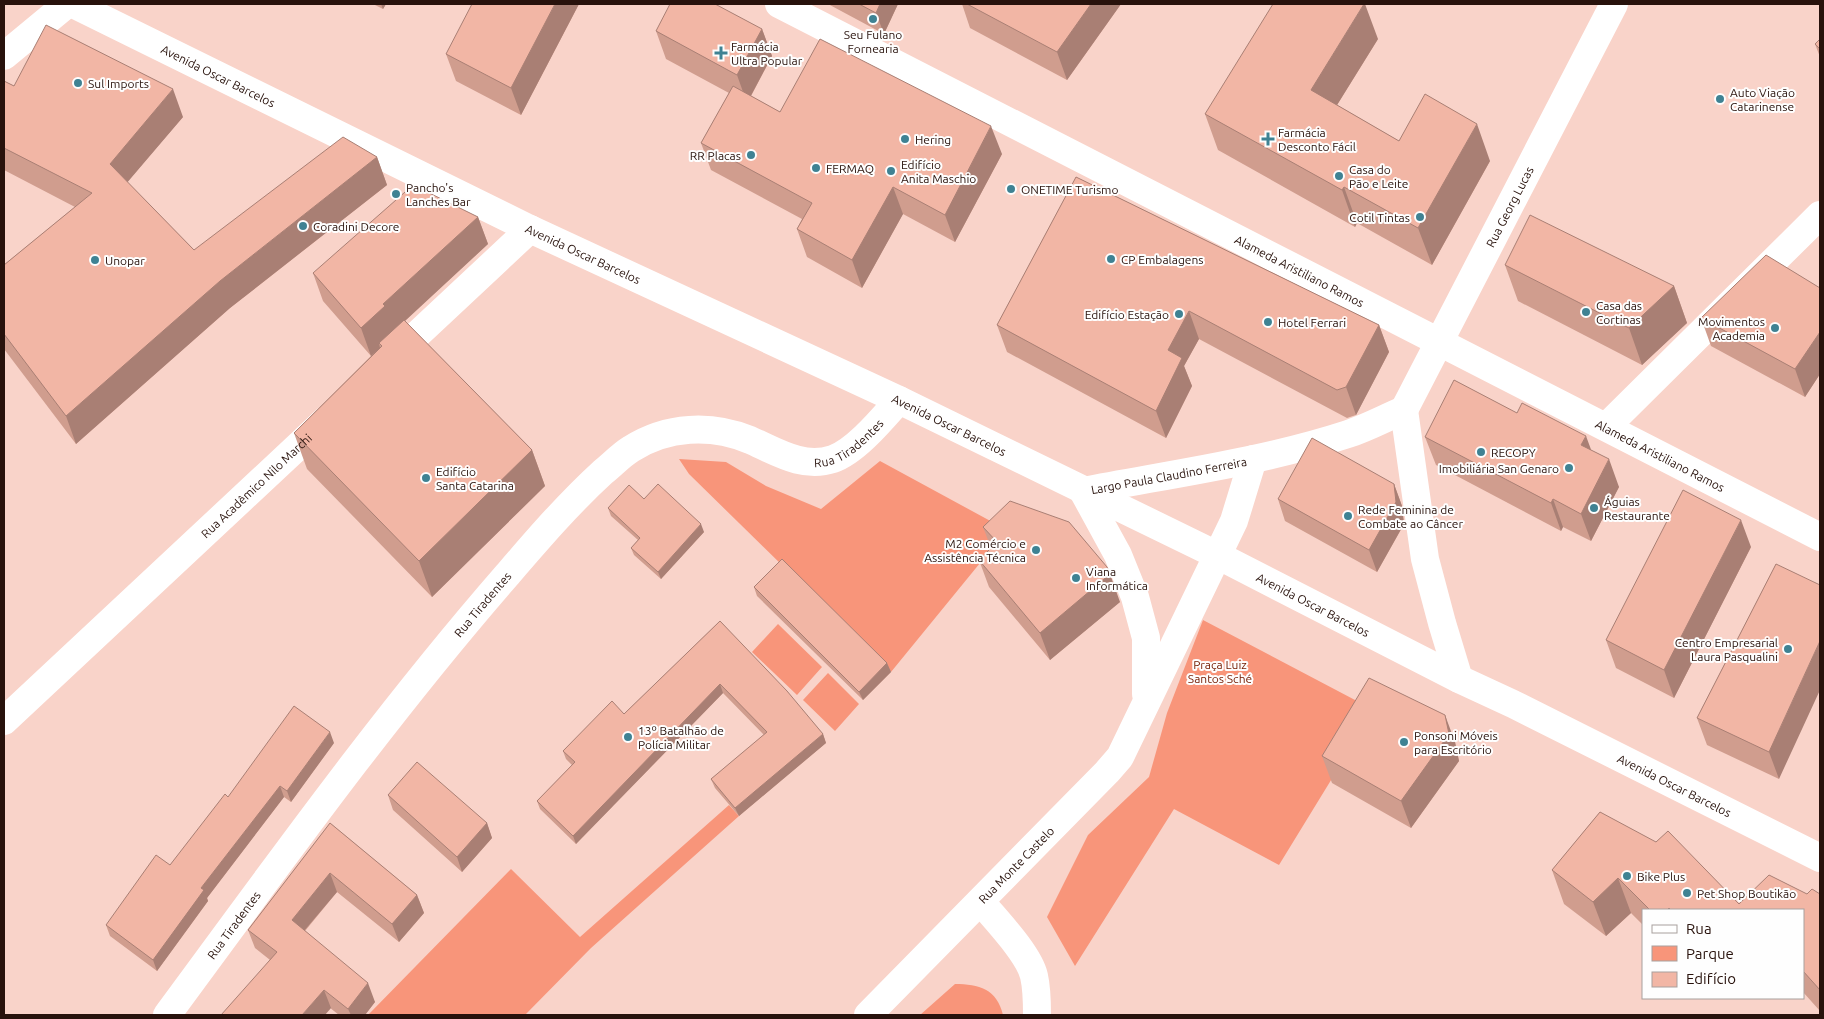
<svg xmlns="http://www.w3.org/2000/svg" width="1824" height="1019" viewBox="0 0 1824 1019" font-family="Ubuntu,sans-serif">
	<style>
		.green { fill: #f8957a }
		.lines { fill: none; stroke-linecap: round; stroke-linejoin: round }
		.minor { stroke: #fff; stroke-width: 28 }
		.major { stroke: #fff; stroke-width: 28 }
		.wall { fill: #d09d8e }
		.shaded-wall { fill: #a97f74 }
		.building { fill: #f2b6a5; stroke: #a97f74 }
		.poi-dot { fill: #3f8293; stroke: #fefefe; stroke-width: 2 }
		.labels { text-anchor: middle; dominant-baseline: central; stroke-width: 4; stroke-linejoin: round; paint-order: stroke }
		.poi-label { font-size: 12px; fill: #28120c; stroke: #fefefe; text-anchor: start }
		.street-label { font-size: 12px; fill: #28120c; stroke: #fefefe }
		.park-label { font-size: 12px; fill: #731b00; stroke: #fefefe }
	</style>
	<rect width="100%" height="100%" fill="#f9d3c9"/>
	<path class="green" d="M679,459L726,462L766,486L821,509L880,461L1007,530L891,672L689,474Z
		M1203,620L1374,710L1279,865L1174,809L1075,966L1047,917L1088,835L1149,777L1167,713Z
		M778,624L822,667L797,695L752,652Z
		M828,673L859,704L835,731L803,700Z
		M729,805L739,816L591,948L525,1015H368L511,869L580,937Z
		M955,984C979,984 997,989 1003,1015H920Z"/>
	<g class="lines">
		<g class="minor">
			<path d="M4,56L67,4"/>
			<path d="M390,360L530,229"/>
			<path id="s1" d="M1404,410L1614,4"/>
			<path d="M1404,410L1425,559L1442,623L1459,679"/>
			<path d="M1606,427L1820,215"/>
			<path id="s2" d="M1146,694V638L1135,597L1118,555L1083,491C1171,474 1262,462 1348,434C1367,428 1385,418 1404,410"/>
			<path id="s3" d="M4,721L326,420"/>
			<path d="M981,902C996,920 1029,954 1034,976C1037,989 1037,1002 1037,1015"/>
			<path id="s4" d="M167,1015C277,866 385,715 507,575C538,539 568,504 603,472C612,465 621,455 631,449C667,426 711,424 750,440C777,452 803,469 833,459C856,451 883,418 899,400"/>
			<path id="s5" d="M868,1015L1107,772L1120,757L1234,521L1253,459"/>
		</g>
		<g class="major">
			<path id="s6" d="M73,4L530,229L899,400L1217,555L1459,679L1513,704L1820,858"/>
			<path id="s7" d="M779,4L1820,537"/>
		</g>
	</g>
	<path class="wall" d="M373,4H386L383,9Z
		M579,4L521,115L456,81L446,54Z
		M828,4H898L884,34Z
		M962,4H1121L1067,80L970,28Z
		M762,29L772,56L751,96L780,112L1002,154L955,242L903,214L862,288L807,257L797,229L802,219L711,170L701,143L729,93L666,59L656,31Z
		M1378,39L1337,105L1399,141L1490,161L1432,265L1357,223L1355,227L1218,150L1205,114Z
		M1820,39V57L1815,44Z
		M4,81L14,86L183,117L127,182L194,250L377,157L387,185L230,308L76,444L4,349V265L75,207L4,170Z
		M1076,177L1379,325L1389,352L1356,415L1347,418L1199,339L1184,366L1192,386L1166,438L1007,352L997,325Z
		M478,217L488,244L405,321L532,450L545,486L432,597L307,469L294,433L380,347L371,356L323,301L313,273Z
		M1505,265L1674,286L1687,323L1642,365L1518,301Z
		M1820,288V374L1805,397L1711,346L1701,318Z
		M1425,437L1591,450L1619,487L1591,541L1563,527L1561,531L1436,465Z
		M1394,484L1402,506L1404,524L1377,572L1285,521L1278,499Z
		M644,499L704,532L661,579L634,555L631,548L638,540L611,516L608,508Z
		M983,527L1120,602L1050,660L989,587L979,560L991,548Z
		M1751,547L1674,698L1616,668L1606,640Z
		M1776,564L1779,779L1707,745L1697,718Z
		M754,587L887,663L891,672L863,700L757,596Z
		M720,621L823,734L826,743L739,816L715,788L711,779L764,735L723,693L576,844L540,809L537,801L572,765L566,759L563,751L624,714Z
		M1455,742L1459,761L1411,828L1332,783L1322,756Z
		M334,743L291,802L284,797L207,898L208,901L157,971L110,936L106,925L170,865L228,797Z
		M388,795L487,823L492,838L462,872L393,810Z
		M1600,812L1739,904L1807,894H1820V1011L1803,992V910H1643V925L1631,913L1606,936L1564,904L1552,870Z
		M330,823L417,895L424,913L399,942L337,892L305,931L375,1002L365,1015H339L255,948L248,930Z"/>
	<path class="shaded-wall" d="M381,4H386L383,9Z
		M555,4H579L521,115L511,88Z
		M880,4H898L884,34L876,13Z
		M1091,4H1121L1067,80L1057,52Z
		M1364,4H1365L1378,39L1324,126L1311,90Z
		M762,29L772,56L747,103L737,75Z
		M173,89L183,117L120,191L110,164Z
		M1477,124L1490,161L1432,265L1418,228Z
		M991,126L1002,154L955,242L945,215Z
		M377,157L387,185L230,308L76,444L66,416L220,281Z
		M893,187L903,214L862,288L852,260Z
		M1344,187L1357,223L1355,227L1342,190Z
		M478,217L488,244L394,331L379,343L380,348L371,356L361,328L383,304Z
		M1674,286L1687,323L1642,365L1629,328Z
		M1189,311L1199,339L1184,366L1192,386L1166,438L1156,411L1168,350Z
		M1379,325L1389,352L1356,415L1346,387Z
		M1820,332V374L1805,397L1795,369Z
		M1586,436L1596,463L1581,445Z
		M532,450L545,486L432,597L419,561Z
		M1609,459L1619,487L1591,541L1581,514Z
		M1394,484L1402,506L1404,524L1377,572L1369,550Z
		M1553,499L1563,527L1561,531L1551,503Z
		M1741,520L1751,547L1674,698L1664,670Z
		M701,524L704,532L661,579L658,572Z
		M1110,574L1120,602L1050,660L1040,633Z
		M1820,641V690L1779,779L1769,752Z
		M887,663L891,672L863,700L859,692Z
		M720,684L723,693L576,844L573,836Z
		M1445,715L1455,742L1459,761L1411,828L1401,801Z
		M330,732L334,743L291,802L287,791Z
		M823,734L826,743L739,816L735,808Z
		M280,786L284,797L207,898L208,901L157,971L153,960L201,888Z
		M487,823L492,838L462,872L457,857Z
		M330,873L337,892L298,938L292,920Z
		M1618,878L1631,913L1606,936L1593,902Z
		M417,895L424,913L399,942L392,924Z
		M368,983L375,1002L365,1015H351L348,1009Z
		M324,990L331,1008L325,1015H302Z"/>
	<path class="building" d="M472,4H555L511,88L446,54Z
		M670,4H715L762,29L737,75L656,31Z
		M859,4H880L876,13Z
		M967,4H1091L1057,52Z
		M1273,4H1364L1311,90L1399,141L1425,94L1477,124L1418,228L1344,187L1342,190L1205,114Z
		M46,25L173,89L110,164L194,250L343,137L377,157L220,281L66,416L4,334V265L92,193L4,148V81L14,86Z
		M820,39L991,126L945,215L893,187L852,260L797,229L812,203L701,143L733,86L780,112Z
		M1820,39V49L1815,44Z
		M1076,177L1379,325L1346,387L1337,390L1189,311L1168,350L1182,358L1156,411L997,325Z
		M413,185L478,217L383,304L385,306L361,328L313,273Z
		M1530,215L1674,286L1629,328L1505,265Z
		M1766,255L1820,288V332L1795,369L1701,318Z
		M404,320L532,450L419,561L294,433L382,346L379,343Z
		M1454,380L1517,413L1522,403L1586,436L1581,445L1609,459L1581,514L1553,499L1551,503L1425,437Z
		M1312,438L1394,484L1396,502L1369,550L1278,499Z
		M658,484L701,524L658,572L631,548L640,538L608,508L629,485L644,499Z
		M1683,490L1741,520L1664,670L1606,640Z
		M1010,501L1069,522L1107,567L1110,574L1040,633L979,560L997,542L983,527Z
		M782,559L887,663L859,692L754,587Z
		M1776,564L1820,585V641L1769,752L1697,718Z
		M720,621L787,691L823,734L735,808L711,779L767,732L720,684L573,836L537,801L575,762L563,751L612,701L624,714Z
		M1369,678L1445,715L1449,734L1401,801L1322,756Z
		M294,706L330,732L287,791L280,786L201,888L204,890L153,960L106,925L156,855L170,865L225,794L228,797Z
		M417,762L487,823L457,857L388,795Z
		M1600,812L1656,842L1668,831L1739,904L1769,875L1807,894L1812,889L1820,894V990L1803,971V910H1671L1669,908L1667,910H1650L1618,878L1593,902L1552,870Z
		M330,823L417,895L392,924L330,873L292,920L368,983L348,1009L324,990L302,1015H221L277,952L248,930Z"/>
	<g class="poi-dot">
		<circle cx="873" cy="19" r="5"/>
		<path d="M718.5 45.5h5v5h5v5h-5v5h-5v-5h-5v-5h5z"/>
		<circle cx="78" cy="83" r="5"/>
		<circle cx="1720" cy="99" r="5"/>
		<circle cx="905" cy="139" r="5"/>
		<path d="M1265.5 131.5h5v5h5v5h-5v5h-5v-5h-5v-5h5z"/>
		<circle cx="751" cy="155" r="5"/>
		<circle cx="816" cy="168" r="5"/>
		<circle cx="891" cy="171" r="5"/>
		<circle cx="1339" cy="176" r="5"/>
		<circle cx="1011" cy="189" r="5"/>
		<circle cx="396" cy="194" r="5"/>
		<circle cx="1420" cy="217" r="5"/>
		<circle cx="303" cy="226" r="5"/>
		<circle cx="1111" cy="259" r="5"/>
		<circle cx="95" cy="260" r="5"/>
		<circle cx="1586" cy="312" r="5"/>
		<circle cx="1179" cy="314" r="5"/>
		<circle cx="1268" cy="322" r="5"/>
		<circle cx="1775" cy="328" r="5"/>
		<circle cx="1481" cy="452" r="5"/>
		<circle cx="1569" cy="468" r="5"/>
		<circle cx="426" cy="478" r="5"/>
		<circle cx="1594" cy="508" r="5"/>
		<circle cx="1348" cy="516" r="5"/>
		<circle cx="1036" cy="550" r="5"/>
		<circle cx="1076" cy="578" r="5"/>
		<circle cx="1788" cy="649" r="5"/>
		<circle cx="628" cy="737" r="5"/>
		<circle cx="1404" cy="742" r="5"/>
		<circle cx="1627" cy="876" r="5"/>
		<circle cx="1687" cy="893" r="5"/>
	</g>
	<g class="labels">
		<g class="poi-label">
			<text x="873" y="34" text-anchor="middle">Seu Fulano<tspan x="873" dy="14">Fornearia</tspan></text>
			<text x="731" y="46">Farmácia<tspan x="731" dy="14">Ultra Popular</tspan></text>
			<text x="88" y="83">Sul Imports</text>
			<text x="1730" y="92">Auto Viação<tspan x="1730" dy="14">Catarinense</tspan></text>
			<text x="1278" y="132">Farmácia<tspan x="1278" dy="14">Desconto Fácil</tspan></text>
			<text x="915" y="139">Hering</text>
			<text x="741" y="155" text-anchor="end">RR Placas</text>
			<text x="901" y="164">Edifício<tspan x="901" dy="14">Anita Maschio</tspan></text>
			<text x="826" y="168">FERMAQ</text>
			<text x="1349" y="169">Casa do<tspan x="1349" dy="14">Pão e Leite</tspan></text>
			<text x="406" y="187">Pancho's<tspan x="406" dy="14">Lanches Bar</tspan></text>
			<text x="1021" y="189">ONETIME Turismo</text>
			<text x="1410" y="217" text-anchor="end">Cotil Tintas</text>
			<text x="313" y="226">Coradini Decore</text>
			<text x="1121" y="259">CP Embalagens</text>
			<text x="105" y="260">Unopar</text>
			<text x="1596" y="305">Casa das<tspan x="1596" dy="14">Cortinas</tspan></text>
			<text x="1169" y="314" text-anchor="end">Edifício Estação</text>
			<text x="1765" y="321" text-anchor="end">Movimentos<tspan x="1765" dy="14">Academia</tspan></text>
			<text x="1278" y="322">Hotel Ferrari</text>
			<text x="1491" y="452">RECOPY</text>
			<text x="1559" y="468" text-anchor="end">Imobiliária San Genaro</text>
			<text x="436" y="471">Edifício<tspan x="436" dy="14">Santa Catarina</tspan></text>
			<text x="1604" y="501">Águias<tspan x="1604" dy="14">Restaurante</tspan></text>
			<text x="1358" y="509">Rede Feminina de<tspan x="1358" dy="14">Combate ao Câncer</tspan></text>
			<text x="1026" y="543" text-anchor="end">M2 Comércio e<tspan x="1026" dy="14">Assistência Técnica</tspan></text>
			<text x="1086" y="571">Viana<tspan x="1086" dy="14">Informática</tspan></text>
			<text x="1778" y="642" text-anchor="end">Centro Empresarial<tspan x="1778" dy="14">Laura Pasqualini</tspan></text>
			<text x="638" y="730">13º Batalhão de<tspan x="638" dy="14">Polícia Militar</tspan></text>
			<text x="1414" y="735">Ponsoni Móveis<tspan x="1414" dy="14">para Escritório</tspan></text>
			<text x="1637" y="876">Bike Plus</text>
			<text x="1697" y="893">Pet Shop Boutikão</text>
		</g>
		<g class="street-label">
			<text stroke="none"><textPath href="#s6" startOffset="162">Avenida Oscar Barcelos</textPath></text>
			<text stroke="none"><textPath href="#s1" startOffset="229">Rua Georg Lucas</textPath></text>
			<text stroke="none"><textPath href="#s6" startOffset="568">Avenida Oscar Barcelos</textPath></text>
			<text stroke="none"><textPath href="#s7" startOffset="585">Alameda Aristiliano Ramos</textPath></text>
			<text stroke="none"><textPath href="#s6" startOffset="972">Avenida Oscar Barcelos</textPath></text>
			<text stroke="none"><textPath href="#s4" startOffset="966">Rua Tiradentes</textPath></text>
			<text stroke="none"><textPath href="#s7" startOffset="990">Alameda Aristiliano Ramos</textPath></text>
			<text stroke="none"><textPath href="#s2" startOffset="304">Largo Paula Claudino Ferreira</textPath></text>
			<text stroke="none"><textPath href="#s3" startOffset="345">Rua Acadêmico Nilo Marchi</textPath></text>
			<text stroke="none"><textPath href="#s4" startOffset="518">Rua Tiradentes</textPath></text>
			<text stroke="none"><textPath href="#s6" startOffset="1378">Avenida Oscar Barcelos</textPath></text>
			<text stroke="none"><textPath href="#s6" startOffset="1782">Avenida Oscar Barcelos</textPath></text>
			<text stroke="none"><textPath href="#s5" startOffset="211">Rua Monte Castelo</textPath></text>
			<text stroke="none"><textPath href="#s4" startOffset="112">Rua Tiradentes</textPath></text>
		</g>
		<g class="park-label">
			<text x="1220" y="664">Praça Luiz<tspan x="1220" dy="14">Santos Sché</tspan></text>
		</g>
	</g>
	<rect width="1824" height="1019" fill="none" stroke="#28120c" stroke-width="10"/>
	<rect x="1642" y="909" width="162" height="90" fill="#fefefe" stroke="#a8a09d"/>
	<rect x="1652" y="925" width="25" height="8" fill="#ffffff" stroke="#a8a09d"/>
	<text x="1686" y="934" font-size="15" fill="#28120c">Rua</text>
	<rect x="1652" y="946" width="25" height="15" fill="#f8957a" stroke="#a8a09d"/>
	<text x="1686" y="959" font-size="15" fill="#28120c">Parque</text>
	<rect x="1652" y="972" width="25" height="15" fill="#f2b6a5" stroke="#a8a09d"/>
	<text x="1686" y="984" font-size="15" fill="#28120c">Edifício</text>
</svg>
